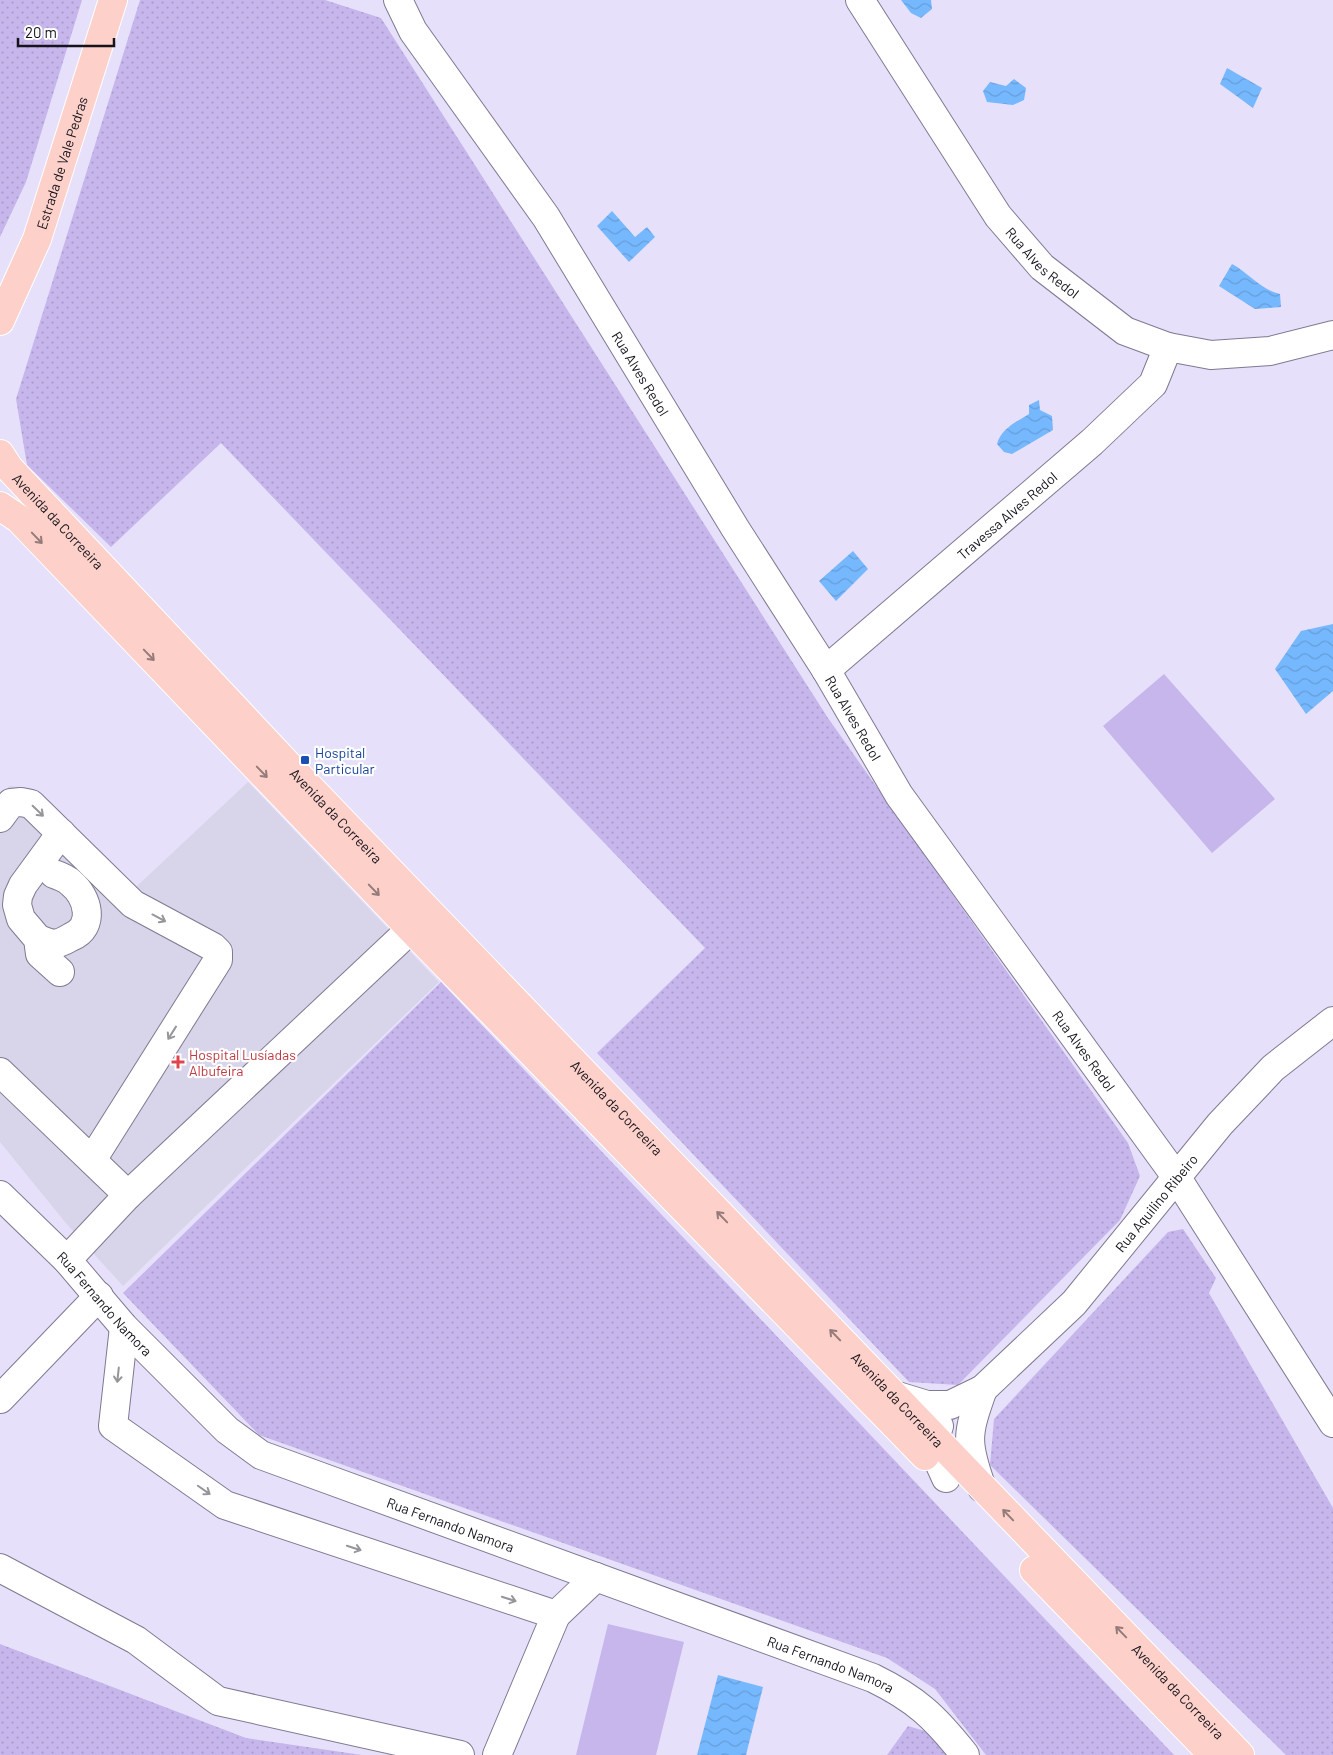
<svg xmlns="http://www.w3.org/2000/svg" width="1333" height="1755" viewBox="0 0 1333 1755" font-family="Barlow,sans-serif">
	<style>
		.medical { fill: #d8d4e9 }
		.grass { fill: url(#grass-dots) }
		.pitch { fill: #c6b6ec }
		.water { fill: url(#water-waves) }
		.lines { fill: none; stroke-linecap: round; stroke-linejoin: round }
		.minor-casing { stroke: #807991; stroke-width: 30 }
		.major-casing { stroke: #fff; stroke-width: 30 }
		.minor { stroke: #fff; stroke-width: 28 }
		.major { stroke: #fdd1c9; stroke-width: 28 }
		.oneway { stroke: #957c7b }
		.oneway2 { stroke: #969599 }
		.transit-dot { fill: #1a4fb4; stroke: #fff; stroke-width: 2 }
		.health-dot { fill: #e0444e; stroke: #fff; stroke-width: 2 }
		.labels { text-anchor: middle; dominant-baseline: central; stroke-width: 4.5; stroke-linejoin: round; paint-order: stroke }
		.street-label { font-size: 14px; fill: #16131c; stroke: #fff }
		.transit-label { font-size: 14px; fill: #164399; stroke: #fff; text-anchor: start }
		.health-label { font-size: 14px; fill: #be3a42; stroke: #fff; text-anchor: start }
	</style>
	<defs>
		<pattern id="grass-dots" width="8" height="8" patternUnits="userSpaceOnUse" patternTransform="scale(1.25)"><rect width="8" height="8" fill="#c6b6ec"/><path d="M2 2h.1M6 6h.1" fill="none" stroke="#a99cca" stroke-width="1.8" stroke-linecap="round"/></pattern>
		<pattern id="water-waves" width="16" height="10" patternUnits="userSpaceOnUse" patternTransform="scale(1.25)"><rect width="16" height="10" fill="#76b8fe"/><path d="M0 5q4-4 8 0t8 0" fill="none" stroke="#659dd9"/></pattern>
	</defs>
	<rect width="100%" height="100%" fill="#e7e0fb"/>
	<path class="medical" d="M248,782L439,982L123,1286L65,1222L0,1142V799L9,786L31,788L136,887Z"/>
	<path class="grass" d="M0,0H82L26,182L0,237Z
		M140,0H325L381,18L828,718L1128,1143L1140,1176L1120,1220L958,1385L909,1382L597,1053L705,948L221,443L111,547L27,465L16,399Z
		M441,982L1174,1755H986L935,1689L887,1658L259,1435L123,1293Z
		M1183,1229L1216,1278L1209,1293L1333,1508V1755H1286L990,1465L994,1419L1168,1232Z
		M0,1644L246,1738L362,1755H0Z
		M908,1726L935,1734L950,1755H887Z"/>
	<path class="pitch" d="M1164,674L1275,799L1212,853L1103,726Z
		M608,1624L684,1642L656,1755H576Z"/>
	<path class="water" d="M901,0H931L932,9L921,18L911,13Z
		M1227,68L1262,88L1253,108L1220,84Z
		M1014,79L1026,88L1024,100L1013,105L987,102L983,91L990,82L1006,86Z
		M612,211L635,237L647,227L655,237L629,262L597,226Z
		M1232,264C1249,273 1261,290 1280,294L1281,307L1255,309L1219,286Z
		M1039,400L1040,410L1052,416L1053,430L1012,454L1004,452L997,444C1001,429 1016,422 1029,414V405Z
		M853,551L868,569L836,601L819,581Z
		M1333,624V691L1306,714L1275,669L1301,631Z
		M718,1675L763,1687L746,1755H697Z"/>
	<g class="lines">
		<defs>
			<g id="minor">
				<path id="s1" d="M398,0L413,31L546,217L735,528L826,670L899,795L1177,1178L1333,1423"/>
				<path id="s2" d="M860,0L998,216L1042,267L1125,331L1168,347L1211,355L1270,351L1333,335"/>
				<path id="s3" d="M826,670L1092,442L1153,384L1168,347"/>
				<path d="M0,818L11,803L21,802L31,804L133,904L213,947L218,952V960L92,1160"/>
				<path d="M38,939C42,940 48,943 52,944C58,944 66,940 71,937C96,927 88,897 71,883C67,879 60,876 54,874"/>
				<path d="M60,972L40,954L38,939L21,919L17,905L18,896L23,885L61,833"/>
				<path d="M0,1072L128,1195"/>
				<path id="s4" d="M0,1195L67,1260L124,1327L227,1430L261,1455L873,1678C916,1699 935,1717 965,1755"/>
				<path d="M67,1260L128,1195L411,929"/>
				<path d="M124,1327L113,1426L225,1505L556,1615L596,1577"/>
				<path id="s5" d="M891,1394L927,1405H950L983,1389L1074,1303L1220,1124L1273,1068L1333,1021"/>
				<path d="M0,1399L99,1296"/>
				<path d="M939,1426L932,1447L946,1478"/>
				<path d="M982,1488C965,1441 967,1434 983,1389"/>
				<path d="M0,1568L136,1640L218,1701L460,1755"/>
				<path d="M497,1755L556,1615"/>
			</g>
			<g id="major">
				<path id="s6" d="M0,321L37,239L113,0"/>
				<path id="s7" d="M0,454L9,468L291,768L1240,1755"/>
				<path d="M0,506L19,519L411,929L925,1456"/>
				<path d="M1034,1570L1213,1755"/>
			</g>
		</defs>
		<use href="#minor" class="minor-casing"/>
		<use href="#major" class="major-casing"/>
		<use href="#minor" class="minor"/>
		<use href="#major" class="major"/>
	</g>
	<defs><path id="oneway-shaft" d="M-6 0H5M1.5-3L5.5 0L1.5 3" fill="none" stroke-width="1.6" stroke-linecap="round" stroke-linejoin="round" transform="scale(1.25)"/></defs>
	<g class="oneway">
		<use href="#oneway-shaft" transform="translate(37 538) rotate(46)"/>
		<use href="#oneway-shaft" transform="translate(149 655) rotate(46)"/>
		<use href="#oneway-shaft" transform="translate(262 772) rotate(46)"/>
		<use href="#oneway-shaft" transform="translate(374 890) rotate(46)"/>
		<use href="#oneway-shaft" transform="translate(722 1217) rotate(-134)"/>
		<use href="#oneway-shaft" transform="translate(835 1335) rotate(-134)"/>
		<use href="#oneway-shaft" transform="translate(1008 1515) rotate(-134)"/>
		<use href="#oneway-shaft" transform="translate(1121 1632) rotate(-134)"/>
	</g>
	<g class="oneway2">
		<use href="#oneway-shaft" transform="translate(38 811) rotate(44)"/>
		<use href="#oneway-shaft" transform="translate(159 918) rotate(28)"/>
		<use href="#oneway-shaft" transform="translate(172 1033) rotate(122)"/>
		<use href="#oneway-shaft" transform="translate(118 1375) rotate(96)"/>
		<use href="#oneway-shaft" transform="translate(204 1490) rotate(35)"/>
		<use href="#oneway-shaft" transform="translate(354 1548) rotate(18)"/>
		<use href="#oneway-shaft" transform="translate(509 1599) rotate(18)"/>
	</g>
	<rect class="transit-dot" x="300" y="755" width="10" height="10" rx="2.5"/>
	<path class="health-dot" d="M175.5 1054.5h5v5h5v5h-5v5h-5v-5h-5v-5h5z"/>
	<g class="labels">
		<g class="street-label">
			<text stroke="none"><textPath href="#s6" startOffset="170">Estrada de Vale Pedras</textPath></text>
			<text stroke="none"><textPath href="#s2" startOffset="321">Rua Alves Redol</textPath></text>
			<text stroke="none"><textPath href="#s1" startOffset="446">Rua Alves Redol</textPath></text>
			<text stroke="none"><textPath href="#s3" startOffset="238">Travessa Alves Redol</textPath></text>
			<text stroke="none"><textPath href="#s7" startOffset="89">Avenida da Correeira</textPath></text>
			<text stroke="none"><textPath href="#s1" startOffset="851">Rua Alves Redol</textPath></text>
			<text stroke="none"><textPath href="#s7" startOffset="494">Avenida da Correeira</textPath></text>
			<text stroke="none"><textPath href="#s1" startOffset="1256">Rua Alves Redol</textPath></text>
			<text stroke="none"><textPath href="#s7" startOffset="899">Avenida da Correeira</textPath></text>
			<text stroke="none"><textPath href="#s5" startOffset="352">Rua Aquilino Ribeiro</textPath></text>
			<text stroke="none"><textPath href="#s4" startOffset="151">Rua Fernando Namora</textPath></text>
			<text stroke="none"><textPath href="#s7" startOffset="1304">Avenida da Correeira</textPath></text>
			<text stroke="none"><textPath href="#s4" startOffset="571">Rua Fernando Namora</textPath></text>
			<text stroke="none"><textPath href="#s4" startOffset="976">Rua Fernando Namora</textPath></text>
			<text stroke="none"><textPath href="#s7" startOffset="1709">Avenida da Correeira</textPath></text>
		</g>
		<g class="transit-label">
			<text x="315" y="752">Hospital<tspan x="315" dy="16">Particular</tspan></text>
		</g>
		<g class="health-label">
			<text x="189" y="1054">Hospital Lusíadas<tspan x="189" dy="16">Albufeira</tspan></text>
		</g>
	</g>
	<path d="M18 38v8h96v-8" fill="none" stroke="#16131c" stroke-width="2.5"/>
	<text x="25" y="38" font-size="15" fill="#16131c" stroke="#ffffff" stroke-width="4" paint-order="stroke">20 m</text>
</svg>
